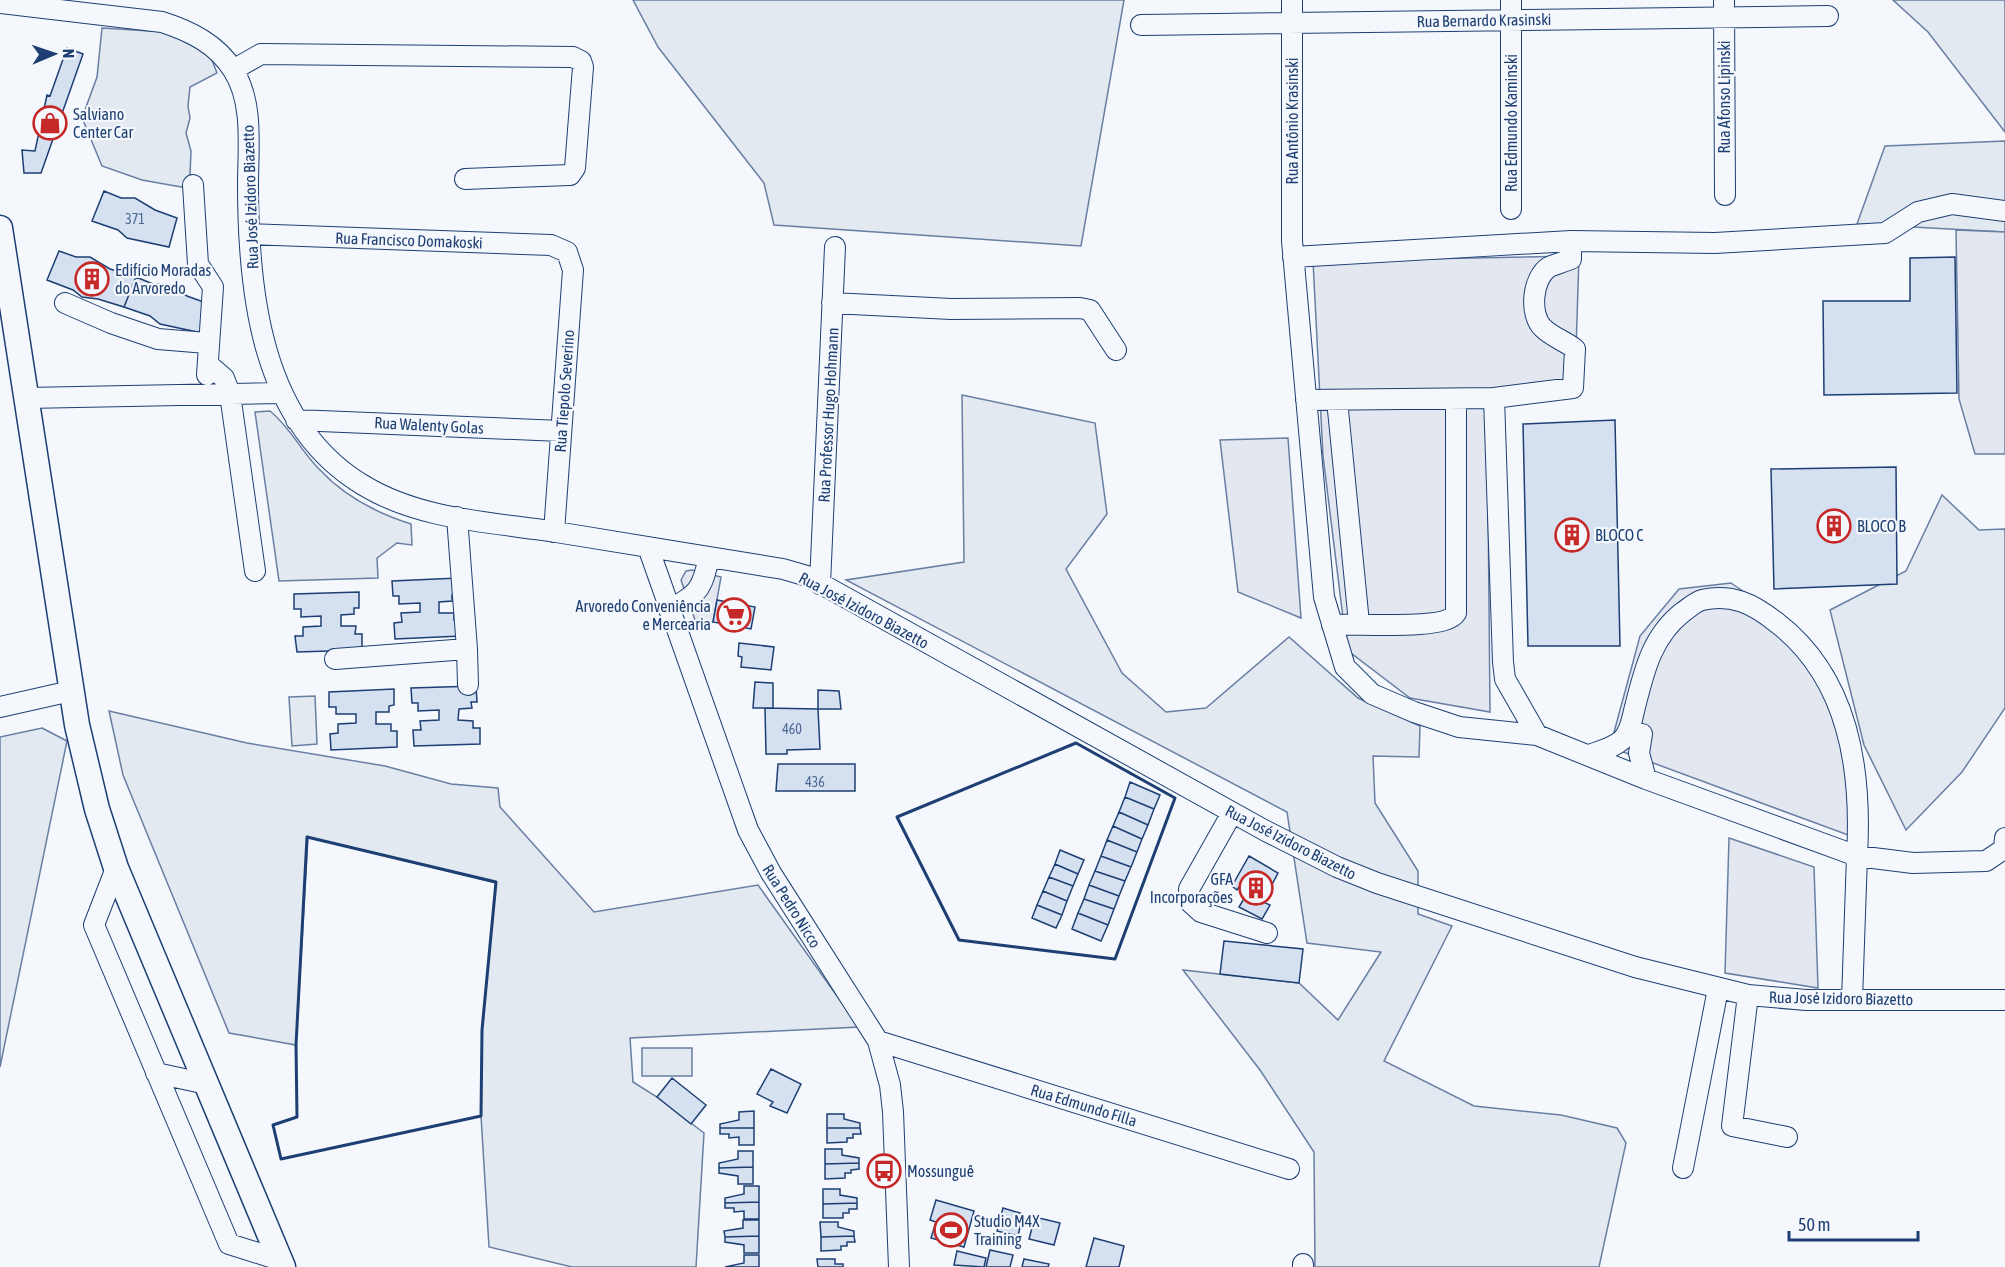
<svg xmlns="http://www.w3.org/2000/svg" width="2005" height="1267" viewBox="0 0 2005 1267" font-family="'Asap Condensed',sans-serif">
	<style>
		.green { fill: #e3e9f0; stroke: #687fa3; stroke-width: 1.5 }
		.parking { fill: #e3e8f0; stroke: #687fa3; stroke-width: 1.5 }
		.building { fill: #d5e0f0; stroke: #1d3f73; stroke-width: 1.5 }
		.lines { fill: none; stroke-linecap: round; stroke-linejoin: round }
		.minor-casing { stroke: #1d3f73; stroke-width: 22 }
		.major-casing { stroke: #1d3f73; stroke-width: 27 }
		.minor { stroke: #f4f7fb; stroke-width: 20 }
		.major { stroke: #f4f7fb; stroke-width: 24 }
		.wall { stroke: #1d3f73; stroke-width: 3 }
		.labels { text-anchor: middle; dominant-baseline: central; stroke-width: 4.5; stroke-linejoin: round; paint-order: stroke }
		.number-label { font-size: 14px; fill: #4b6792 }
		.street-label { font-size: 16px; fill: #1d3f73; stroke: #f4f7fb }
		.poi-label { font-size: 16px; fill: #1d3f73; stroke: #f4f7fb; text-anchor: start }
	</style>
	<rect width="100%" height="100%" fill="#f4f7fb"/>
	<path class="green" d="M633,0H1124L1081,246L774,225L764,183L658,47Z
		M1893,0H2005V132L1928,32Z
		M102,28L166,32L210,55L217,73L190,87L188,106L190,118L186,133L191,151L190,174L198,190L142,180L102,166L82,118L97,77Z
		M2005,141V232L1857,224L1885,146Z
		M962,395L1095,423L1107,514L1066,569L1122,673L1166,712L1206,708L1289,637L1358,698L1420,726L1419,757L1373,756L1375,803L1418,871V914L1452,926L1384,1061L1474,1106L1561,1115L1617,1128L1626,1143L1599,1267H1315L1314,1152L1260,1070L1183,970L1299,983L1338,1020L1381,952L1307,943L1287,812L846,580L964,562Z
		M270,411C290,427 301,451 319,469C344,496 376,513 411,524L412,545L397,543L377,558L378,578L279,581L255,412Z
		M1942,495L1979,530L2005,529V708L1962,772L1906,830L1864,745L1830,610L1906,571Z
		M315,696L317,744L292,746L289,697Z
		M109,711L247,743L385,766L451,784L498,788L500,807L594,912L758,885L859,1027L630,1038L633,1082L657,1097L704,1133L696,1267H572L489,1247L481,1116L482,1030L496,883L308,837L296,1045L229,1033L123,775Z
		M42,728L67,741L0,1067V737Z
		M642,1048H692V1076H642Z"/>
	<path class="parking" d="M1956,230L2005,232V454H1975L1959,399Z
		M1579,256L1575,381L1487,391L1490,712L1410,698L1347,650L1323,456L1313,261Z
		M1288,438L1301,618L1238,592L1220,440Z
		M692,570L721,577L713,622L695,620L681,580L686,571Z
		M1731,583L1778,615L1833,671L1858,748L1867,842L1610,747L1640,636L1679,589Z
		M1729,838L1814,867L1818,988L1725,973Z"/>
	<path class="building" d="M67,48L83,54L41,173H24L22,150L35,151L47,95L50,96Z
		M104,191L121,198H135L155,210L177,218L169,247L127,238L118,230L92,221Z
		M59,251L76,257H90L110,269L136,277L124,307L98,299L82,297L73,290L47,280Z
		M1955,257L1957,393L1824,395L1823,301H1910V258Z
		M136,277L153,284H167L187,296L209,304L202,333L160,324L150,316L124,307Z
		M1615,420L1620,646H1528L1523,424Z
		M1896,467L1897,584L1774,589L1771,469Z
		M458,578V595H452V601L439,602V613H454V620L461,621V636L395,639L394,623L402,622L401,613L420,612V603L399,604V596H393L392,581Z
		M359,592V608H354V614L341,615V626H356L355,634H362V650L297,652L295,636H303V627L321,626V616L301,617V609H294V594Z
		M717,600L755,607L751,629L713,622Z
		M739,643L774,647L771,670L741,667L742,657L738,656Z
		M755,682L773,683V708H753Z
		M476,686L477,702H471L472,708L459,709L458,720L473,721V728H480V744L414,746L413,730H421L420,721L439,720V710L418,711V703H412L411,688Z
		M394,689V705L389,706V712H376V724H391V731H397V747L331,750L330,734L338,733V724L356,723V714H336V707H329V692Z
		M818,690L839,691L841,709H818Z
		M765,708L818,709L820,749L787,750V754H766Z
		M778,764H855V791H776Z
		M1130,782L1160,795L1154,809L1125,797Z
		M1125,797L1154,809L1148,825L1119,812Z
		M1119,812L1148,825L1142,839L1113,826Z
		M1113,826L1142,839L1137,852L1107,840Z
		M1107,840L1137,852L1131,867L1101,856Z
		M1060,850L1084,860L1078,874L1055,864Z
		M1101,856L1131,867L1125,881L1095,871Z
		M1249,856L1278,873L1263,902L1270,905L1262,919L1239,907L1245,897L1249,899L1252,894L1239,887L1237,890L1232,886Z
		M1055,864L1078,874L1073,886L1049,877Z
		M1095,871L1125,881L1119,896L1089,885Z
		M1049,877L1073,886L1067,901L1043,891Z
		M1089,885L1119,896L1114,909L1084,899Z
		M1043,891L1067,901L1062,915L1037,905Z
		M1084,899L1114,909L1108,925L1078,913Z
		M1037,905L1062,915L1056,928L1032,918Z
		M1078,913L1108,925L1101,941L1072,929Z
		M1224,941L1303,949L1299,983L1220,974Z
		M771,1069L801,1084L787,1113L770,1106L773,1102L757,1094Z
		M672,1078L706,1105L691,1124L657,1097Z
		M754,1111V1128H720V1124L739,1120V1112Z
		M827,1114H844V1119L860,1123V1128H827Z
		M720,1128H754V1145H739V1137L729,1138V1134H720Z
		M827,1128H860L861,1134H853V1138H847V1142L827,1143Z
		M825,1149H842V1155L859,1158V1163L825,1164Z
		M738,1151H753V1167L719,1168V1163L738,1159Z
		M859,1163V1169L851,1170V1173H845V1178L825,1179V1164Z
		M753,1167V1184H738V1176L719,1173V1168Z
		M744,1186H759V1202L725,1203V1198L744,1194Z
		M823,1189H840V1195L857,1198V1203L823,1204Z
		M936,1200L974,1211L964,1247L931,1238L936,1222L930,1220Z
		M759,1202V1219H744V1211L734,1212V1208H725V1203Z
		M857,1203V1209H849V1213H843V1218H823V1204Z
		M1003,1208L1023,1214L1018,1236L997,1231Z
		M1035,1217L1060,1223L1054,1245L1029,1239Z
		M743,1220H759V1236L725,1237L724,1231L743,1228Z
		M820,1222H838V1227L854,1231V1236L821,1237Z
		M759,1236V1253H744V1245L725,1242V1237Z
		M854,1236L855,1242H847V1246H841V1250L821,1251V1237Z
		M1094,1238L1124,1246L1119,1267H1086Z
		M990,1250L1013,1255L1010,1267H986Z
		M957,1251L986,1258L984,1267L954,1265Z
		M744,1255H759V1267H725L744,1263Z
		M817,1259H835V1264H843V1267H818Z
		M1024,1259L1049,1264L1048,1267H1022Z"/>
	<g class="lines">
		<defs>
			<path id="minor" d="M1292,0V241L1324,597L1345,667L1372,694L1414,712L1459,727L1537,735L1646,779L1857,856L1852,1000
				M1511,0V209
				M1724,0L1725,195
				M0,3L162,22C190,31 217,44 233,70C254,102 248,148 248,185C248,292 261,424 363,485C420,520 492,522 556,532C632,544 707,557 783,569L807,576L1264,830L1337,867L1377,883L1635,967L1748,995L1806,1000H2005
				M1141,25L1828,16
				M233,70L261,54L573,57L581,61L583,67L575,168L570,175L465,179
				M193,185L198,264L213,287L207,375
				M249,234L551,245L567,252L573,270L554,532
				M1293,257L1571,241L1715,243L1885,233L1918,212L1952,204L2005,211
				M65,303L111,323L158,339L207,343
				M832,303L951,309L1080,308L1090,310L1116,350
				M209,365L224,378L230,394L255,571
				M26,398L281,393
				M1306,400L1494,398
				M1337,400L1359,623
				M296,420L561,431
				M648,547L748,830L771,873L878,1041L890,1085L893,1112L899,1267
				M820,584L835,247
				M669,610C698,594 702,590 709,557
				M1332,625C1355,623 1446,631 1456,613V399
				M467,649L468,685
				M335,659L467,649L457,517
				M0,707L71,691
				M1642,734L1639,753L1646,779
				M1537,735L1505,679L1503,662L1494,398L1573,388L1575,349C1565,341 1552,337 1543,328C1529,315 1532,278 1549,267C1555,264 1564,262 1571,259V241
				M1589,755C1600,751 1613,748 1622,740C1631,731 1632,718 1635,707C1644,671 1652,636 1683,612C1689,608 1695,602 1702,600C1732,593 1753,604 1776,622C1849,678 1862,769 1857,856L1913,863L1986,861L2004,849L2005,838
				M1232,813L1189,889L1190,902L1201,912L1267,933
				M116,868L94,925L229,1244L280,1260
				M1748,995L1732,1126L1787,1137
				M878,1041L1289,1169
				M156,1073L207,1084
				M1683,1168L1718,989
				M1303,1267V1264"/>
			<path id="major" d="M0,228L77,725L97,809L116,868L283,1267"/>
		</defs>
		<use href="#minor" class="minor-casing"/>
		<use href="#major" class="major-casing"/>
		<use href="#minor" class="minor"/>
		<use href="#major" class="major"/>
		<path class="wall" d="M1076,743L1175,798L1115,959L959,940L897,817Z
			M307,837L496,882L482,1030L481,1116L281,1159L273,1125L297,1117L296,1045Z"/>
	</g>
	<defs>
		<symbol id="shop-ring" viewBox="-11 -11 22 22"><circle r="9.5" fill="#f4f7fb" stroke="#c62828" stroke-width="1.5"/><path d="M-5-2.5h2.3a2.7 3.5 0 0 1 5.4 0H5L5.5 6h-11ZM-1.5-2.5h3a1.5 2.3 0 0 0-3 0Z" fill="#c62828"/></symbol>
		<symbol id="building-ring" viewBox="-11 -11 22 22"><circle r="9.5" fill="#f4f7fb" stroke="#c62828" stroke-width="1.5"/><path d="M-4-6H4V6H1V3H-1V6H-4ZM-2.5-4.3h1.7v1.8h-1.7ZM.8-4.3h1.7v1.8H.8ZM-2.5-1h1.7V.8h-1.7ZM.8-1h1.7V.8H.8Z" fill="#c62828"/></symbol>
		<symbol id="supermarket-ring" viewBox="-11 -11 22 22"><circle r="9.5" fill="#f4f7fb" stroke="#c62828" stroke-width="1.5"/><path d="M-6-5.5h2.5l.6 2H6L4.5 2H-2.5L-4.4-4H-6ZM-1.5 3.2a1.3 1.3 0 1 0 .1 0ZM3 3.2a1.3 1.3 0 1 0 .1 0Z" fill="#c62828"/></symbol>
		<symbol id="bus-ring" viewBox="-11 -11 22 22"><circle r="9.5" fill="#f4f7fb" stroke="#c62828" stroke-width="1.5"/><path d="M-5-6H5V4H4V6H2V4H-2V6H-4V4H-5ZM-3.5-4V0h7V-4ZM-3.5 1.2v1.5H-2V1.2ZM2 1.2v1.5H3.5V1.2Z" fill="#c62828"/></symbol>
		<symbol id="stadium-ring" viewBox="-11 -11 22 22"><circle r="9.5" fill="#f4f7fb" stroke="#c62828" stroke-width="1.5"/><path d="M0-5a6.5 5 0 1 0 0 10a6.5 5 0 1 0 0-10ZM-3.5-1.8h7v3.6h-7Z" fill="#c62828"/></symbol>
	</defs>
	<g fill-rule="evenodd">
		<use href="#shop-ring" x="31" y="104" width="38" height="38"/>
		<use href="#building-ring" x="73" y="260" width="38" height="38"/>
		<use href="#building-ring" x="1815" y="507" width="38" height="38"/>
		<use href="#building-ring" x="1553" y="516" width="38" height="38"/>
		<use href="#supermarket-ring" x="715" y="596" width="38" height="38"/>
		<use href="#building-ring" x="1237" y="869" width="38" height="38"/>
		<use href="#bus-ring" x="865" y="1152" width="38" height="38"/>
		<use href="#stadium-ring" x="932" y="1211" width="38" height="38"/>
	</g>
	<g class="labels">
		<g class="number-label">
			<text x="135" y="219">371</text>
			<text x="792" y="729">460</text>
			<text x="815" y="782">436</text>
		</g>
		<g class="street-label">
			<text transform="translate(1484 20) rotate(-1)">Rua Bernardo Krasinski</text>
			<text transform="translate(1724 97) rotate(-90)">Rua Afonso Lipinski</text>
			<text transform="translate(1292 121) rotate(-90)">Rua Antônio Krasinski</text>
			<text transform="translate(1511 123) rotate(-90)">Rua Edmundo Kaminski</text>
			<text transform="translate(250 197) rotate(-92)">Rua José Izidoro Biazetto</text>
			<text transform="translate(409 240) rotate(2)">Rua Francisco Domakoski</text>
			<text transform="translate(564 391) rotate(-86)">Rua Tiepolo Severino</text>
			<text transform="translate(828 415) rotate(-87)">Rua Professor Hugo Hohmann</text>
			<text transform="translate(429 425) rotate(3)">Rua Walenty Golas</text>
			<text transform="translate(864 610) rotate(28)">Rua José Izidoro Biazetto</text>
			<text transform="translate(1291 842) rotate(27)">Rua José Izidoro Biazetto</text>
			<text transform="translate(792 906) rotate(58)">Rua Pedro Nicco</text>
			<text transform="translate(1841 998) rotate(1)">Rua José Izidoro Biazetto</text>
			<text transform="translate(1084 1105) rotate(17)">Rua Edmundo Filla</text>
		</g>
		<g class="poi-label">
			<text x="73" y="114">Salviano<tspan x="73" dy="18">Center Car</tspan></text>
			<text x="115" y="270">Edifício Moradas<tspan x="115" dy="18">do Arvoredo</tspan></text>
			<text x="1857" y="526">BLOCO B</text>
			<text x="1595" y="535">BLOCO C</text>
			<text x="711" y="606" text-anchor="end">Arvoredo Conveniência<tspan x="711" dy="18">e Mercearia</tspan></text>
			<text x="1233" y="879" text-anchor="end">GFA<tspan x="1233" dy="18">Incorporações</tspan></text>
			<text x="907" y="1171">Mossunguê</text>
			<text x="974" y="1221">Studio M4X<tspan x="974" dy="18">Training</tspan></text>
		</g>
	</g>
	<g transform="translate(54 54) rotate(88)" stroke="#f4f7fb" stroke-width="4.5" paint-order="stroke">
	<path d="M0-4.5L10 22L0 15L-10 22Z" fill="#1d3f73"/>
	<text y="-9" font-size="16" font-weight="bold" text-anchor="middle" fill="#1d3f73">N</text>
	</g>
	<path d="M1789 1231v9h129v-9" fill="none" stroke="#1d3f73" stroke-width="3"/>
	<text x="1798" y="1231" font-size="18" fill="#1d3f73" stroke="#f4f7fb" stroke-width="4.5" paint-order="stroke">50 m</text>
</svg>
